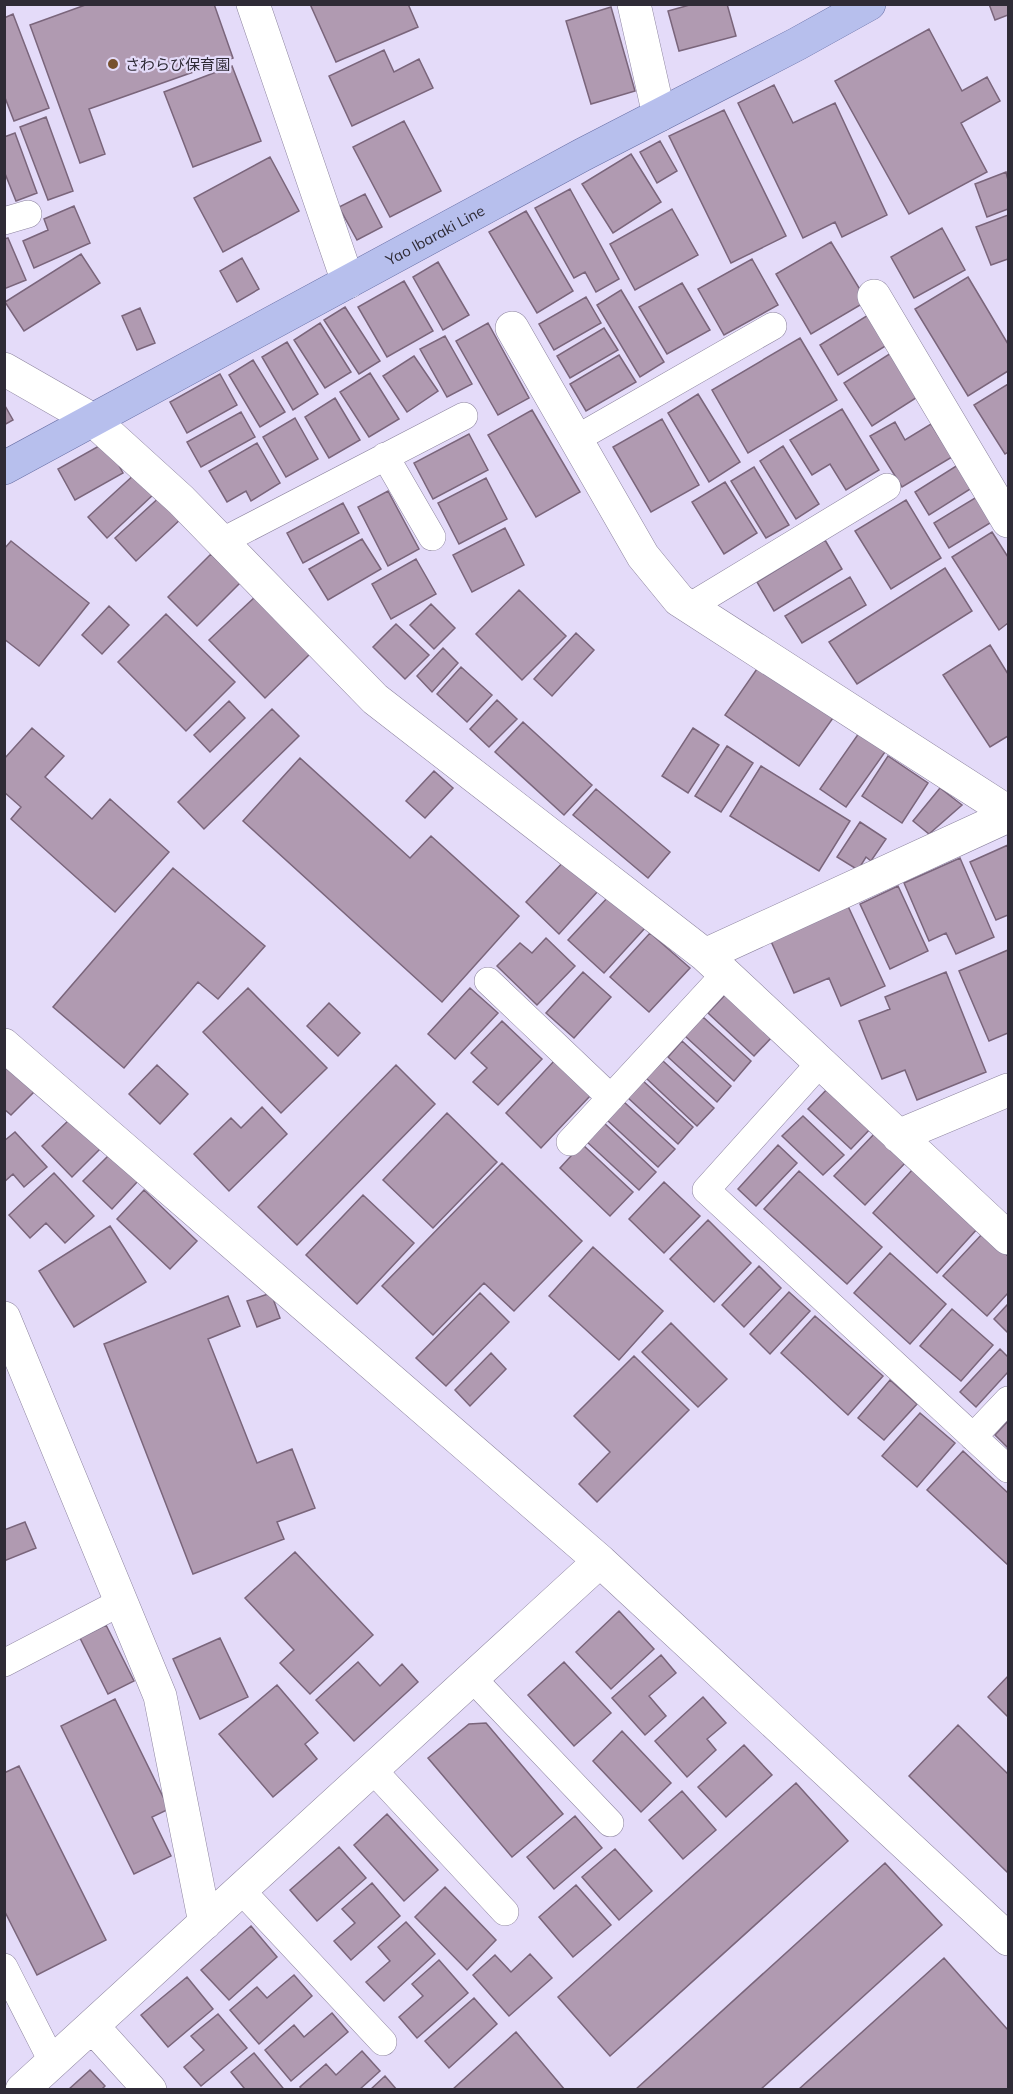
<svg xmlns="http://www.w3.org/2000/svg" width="1013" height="2094" viewBox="0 0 1013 2094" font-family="Mulish,'Noto Sans JP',sans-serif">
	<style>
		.building { fill: #b09ab1; stroke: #7a657b; stroke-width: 1.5 }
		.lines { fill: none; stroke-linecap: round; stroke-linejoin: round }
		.service-casing { stroke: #8d849f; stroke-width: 28 }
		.minor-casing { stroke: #8d849f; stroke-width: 34 }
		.primary-casing { stroke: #686fa5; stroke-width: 34 }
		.service { stroke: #fff; stroke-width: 27 }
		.minor { stroke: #fff; stroke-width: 33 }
		.primary { stroke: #b7bfed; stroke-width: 33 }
		.poi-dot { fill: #77512d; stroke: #e4dbf9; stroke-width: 2 }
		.labels { text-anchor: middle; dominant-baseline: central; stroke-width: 4.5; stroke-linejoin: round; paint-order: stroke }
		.poi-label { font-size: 15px; fill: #2f2b36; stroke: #e4dbf9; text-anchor: start }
		.street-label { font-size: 15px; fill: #2f2b36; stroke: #e4dbf9 }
	</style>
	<rect width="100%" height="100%" fill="#e4dbf9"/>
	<path class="building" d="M88,4H214L233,58L89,109L105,154L80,163L30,25Z
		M310,4H408L418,27L336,62Z
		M693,4H727L736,36L679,51L668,11Z
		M989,4H1008V15L995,20Z
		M611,7L635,91L591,104L566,21Z
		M13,14L49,108L14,121L4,95V18Z
		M929,29L962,91L987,77L1000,101L961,123L987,172L909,214L835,81Z
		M384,50L394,72L419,59L433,88L352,126L329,76Z
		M232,66L261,141L193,167L164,92Z
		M774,85L793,123L835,103L887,215L842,237L835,222L803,238L738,103Z
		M724,110L786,236L731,263L669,136Z
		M46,117L73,191L48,200L20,127Z
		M404,121L441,191L390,217L353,147Z
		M15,133L37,193L16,201L4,171V137Z
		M660,141L677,171L657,183L640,152Z
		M631,154L661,202L613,233L582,184Z
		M270,157L299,211L223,252L194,198Z
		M1006,172L1008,180V209L987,217L975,184Z
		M570,189L619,279L596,292L585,272L574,278L535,208Z
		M365,194L382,227L357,240L339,207Z
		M74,206L90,243L34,268L23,241L48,230L44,219Z
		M672,209L698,255L635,290L610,244Z
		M526,211L573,291L537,313L489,232Z
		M1008,215V259L991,265L976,227Z
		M942,228L965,270L914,298L891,257Z
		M8,238L26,280L4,289V239Z
		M831,242L867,301L811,334L776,274Z
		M81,254L100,283L24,331L5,302Z
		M242,258L259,289L237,302L220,271Z
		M752,259L778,305L724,335L698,289Z
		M438,262L469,315L443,330L413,277Z
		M968,277L1008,344V371L968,396L915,309Z
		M404,281L433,331L387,357L358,307Z
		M682,283L710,330L667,354L639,307Z
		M621,290L664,362L640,377L597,305Z
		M586,297L601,323L554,350L539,324Z
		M345,307L380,361L359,374L324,320Z
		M140,308L155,343L137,350L122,316Z
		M873,312L892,342L838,375L820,345Z
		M320,323L351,372L325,388L294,340Z
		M488,323L529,398L498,415L456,341Z
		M604,328L618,350L570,378L557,356Z
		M445,336L472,384L447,397L420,349Z
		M800,338L837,400L748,453L712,390Z
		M287,342L318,394L293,410L262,357Z
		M891,353L919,396L872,426L844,383Z
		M619,355L636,382L586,411L570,384Z
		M414,356L438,391L407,412L383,376Z
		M253,360L285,412L260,427L229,375Z
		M370,373L399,419L369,437L340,392Z
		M220,374L237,405L187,433L170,402Z
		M1008,384V452L1005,454L974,405Z
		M698,394L740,462L709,482L668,413Z
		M335,398L360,440L329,458L305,417Z
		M4,404L13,420L4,425Z
		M842,409L879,470L846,490L830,464L812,475L790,440Z
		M532,410L580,492L536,517L488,435Z
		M241,412L255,437L201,467L187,442Z
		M295,418L318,459L286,477L263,437Z
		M662,419L699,485L651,512L613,447Z
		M895,422L905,440L931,424L952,457L902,487L870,436Z
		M469,434L488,470L433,499L414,463Z
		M106,442L123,473L75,500L58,469Z
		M257,443L280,483L251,501L246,491L227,502L209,471Z
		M783,446L819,504L796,519L760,461Z
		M961,463L975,486L929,515L915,492Z
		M754,467L789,525L766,538L731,481Z
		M136,473L155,493L107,538L88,517Z
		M486,478L507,519L459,544L438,503Z
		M725,482L757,533L724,554L692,502Z
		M388,491L419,549L388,566L358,507Z
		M163,494L183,517L136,561L115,538Z
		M980,495L995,520L949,548L934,523Z
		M906,500L941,558L891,589L855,531Z
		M343,503L359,533L303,563L287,533Z
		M505,528L524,565L472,592L453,555Z
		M992,532L1008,557V623L999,630L952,557Z
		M362,539L381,569L328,600L309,569Z
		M825,540L842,569L774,611L757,582Z
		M11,541L89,603L39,666L4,639V549Z
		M211,554L240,583L197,626L168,597Z
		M416,559L436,594L391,619L372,584Z
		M945,568L972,611L857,684L829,642Z
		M850,577L866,605L802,643L785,616Z
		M519,590L566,636L522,680L476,634Z
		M257,595L312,652L265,698L209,640Z
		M431,604L455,628L434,649L410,625Z
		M109,606L129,625L102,654L82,635Z
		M166,614L235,682L186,731L118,662Z
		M396,624L429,655L405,679L373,647Z
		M576,633L594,650L552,696L534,679Z
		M990,645L1008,674V736L990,747L943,675Z
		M443,648L458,663L432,692L417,676Z
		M759,666L833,718L799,766L725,715Z
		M461,667L492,695L467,722L437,694Z
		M497,700L517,719L489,747L470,729Z
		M229,701L245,718L210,752L194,735Z
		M272,709L299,736L204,829L178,802Z
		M523,722L592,785L564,815L495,752Z
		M32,728L64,756L45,777L92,819L110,799L169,852L115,912L11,819L21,807L4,792V759Z
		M693,728L719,745L688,793L662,776Z
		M859,733L885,752L846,807L820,789Z
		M727,746L753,763L721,812L695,796Z
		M888,756L928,783L902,823L862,796Z
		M300,758L410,858L431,836L519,916L442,1002L243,821Z
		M761,766L850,821L819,871L730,816Z
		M434,771L453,788L425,818L406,801Z
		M940,788L962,805L929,834L913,821Z
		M596,789L670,852L648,878L573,815Z
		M860,822L886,839L871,861L866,857L858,870L837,857Z
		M1008,845V915L996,920L970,862Z
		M960,858L994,937L956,954L946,933L929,941L904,883Z
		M565,860L598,891L559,934L526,902Z
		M173,868L265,946L218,999L198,982L124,1068L53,1007Z
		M898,886L928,951L890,969L860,904Z
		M609,896L645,928L604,973L568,940Z
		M847,904L885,986L841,1006L829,978L794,993L770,939Z
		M650,933L690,968L649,1012L610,977Z
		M546,938L575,966L537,1005L497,966L520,943L532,953Z
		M1008,950V1033L989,1041L959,971Z
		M583,972L611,997L574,1038L546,1013Z
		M946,972L986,1072L917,1100L905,1070L882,1079L859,1021L890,1009L885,997Z
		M248,988L327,1068L281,1113L203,1032Z
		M470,988L498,1013L455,1059L428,1034Z
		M725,995L772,1037L754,1056L708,1013Z
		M329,1003L360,1033L338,1056L307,1026Z
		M703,1017L751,1061L734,1081L685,1036Z
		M502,1021L542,1059L498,1105L473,1082L487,1068L471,1053Z
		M682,1041L731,1086L717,1102L668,1057Z
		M4,1060L36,1090L11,1115L4,1109Z
		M554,1061L590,1096L541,1148L506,1113Z
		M663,1061L714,1108L697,1126L646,1078Z
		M157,1065L188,1094L160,1124L129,1094Z
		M396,1065L435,1104L297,1245L258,1207Z
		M642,1080L693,1127L678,1144L627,1097Z
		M830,1086L873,1126L851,1149L808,1109Z
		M624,1102L675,1149L658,1167L607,1120Z
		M262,1107L287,1134L229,1191L194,1154L231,1118L241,1128Z
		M447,1113L497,1162L433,1228L383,1180Z
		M803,1116L844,1155L823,1175L782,1136Z
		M71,1118L101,1148L72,1177L42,1146Z
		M603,1122L656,1172L639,1190L586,1141Z
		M15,1132L47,1167L24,1187L13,1174L4,1182V1141Z
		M876,1132L907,1161L865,1205L834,1176Z
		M582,1144L633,1192L610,1216L560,1168Z
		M778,1145L797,1163L756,1206L738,1189Z
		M110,1154L138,1181L112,1209L83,1181Z
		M502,1163L582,1241L514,1311L484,1283L433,1335L382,1286Z
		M913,1169L978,1228L937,1273L873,1213Z
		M799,1171L882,1247L847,1284L764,1209Z
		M54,1173L94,1216L65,1243L46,1223L30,1238L9,1215Z
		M664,1182L700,1216L664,1253L629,1219Z
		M144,1190L197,1241L170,1269L117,1219Z
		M363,1195L414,1243L357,1304L306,1255Z
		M708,1220L751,1263L714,1302L670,1259Z
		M110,1226L146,1282L74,1327L39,1271Z
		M983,1233L1008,1256V1293L987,1316L943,1276Z
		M593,1247L663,1311L619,1360L549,1296Z
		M890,1253L946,1304L910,1344L854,1293Z
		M759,1266L781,1288L744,1327L722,1305Z
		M789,1292L810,1311L770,1354L750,1334Z
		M271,1293L280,1318L257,1327L247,1301Z
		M480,1293L509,1322L446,1386L416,1358Z
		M228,1296L240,1326L208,1339L257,1463L292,1449L315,1508L277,1522L284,1539L193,1574L104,1344Z
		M1008,1304V1333L994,1319Z
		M952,1309L993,1345L961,1381L920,1346Z
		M815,1316L883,1376L848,1415L781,1353Z
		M671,1323L727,1379L698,1407L642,1352Z
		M1000,1349L1008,1357V1372L976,1407L960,1392Z
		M491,1353L506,1369L470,1406L455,1390Z
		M634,1356L689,1410L597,1502L579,1484L610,1452L574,1416Z
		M890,1380L917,1404L884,1440L858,1418Z
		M920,1413L955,1443L917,1487L882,1456Z
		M1008,1421V1448L995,1435Z
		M963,1451L1008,1493V1565L927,1490Z
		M25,1522L36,1548L4,1561V1530Z
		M295,1552L373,1635L310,1694L280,1663L294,1650L245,1598Z
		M619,1611L654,1649L611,1689L576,1652Z
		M106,1625L134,1681L108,1694L80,1638Z
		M220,1638L248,1697L200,1719L173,1659Z
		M661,1655L676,1673L649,1696L666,1716L645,1735L612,1698Z
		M358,1662L380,1686L402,1664L418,1682L354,1741L316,1700Z
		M564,1662L611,1713L574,1746L528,1695Z
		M1008,1676V1717L988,1697Z
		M277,1685L318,1733L305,1744L317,1759L273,1797L219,1734Z
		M703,1697L726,1723L707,1739L716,1750L687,1777L655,1741Z
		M115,1699L169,1809L152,1817L171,1856L134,1874L61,1726Z
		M486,1723L563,1814L512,1857L428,1758L469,1724Z
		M958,1725L1008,1774V1873L909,1776Z
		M622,1731L671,1783L641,1812L593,1761Z
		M744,1745L772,1775L726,1817L698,1787Z
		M19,1766L106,1940L37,1975L4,1910V1773Z
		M796,1783L848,1841L610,2056L558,1997Z
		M682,1791L716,1830L683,1859L649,1820Z
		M387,1814L438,1870L404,1901L354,1845Z
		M575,1816L602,1848L554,1889L527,1857Z
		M339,1847L366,1878L317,1921L290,1890Z
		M615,1849L652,1891L619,1920L582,1877Z
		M885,1863L942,1925L760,2090H635Z
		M372,1883L400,1916L351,1960L334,1941L355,1923L342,1909Z
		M576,1885L611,1925L573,1957L539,1917Z
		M445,1887L496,1940L467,1970L415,1917Z
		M406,1922L435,1954L384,2001L366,1982L390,1961L378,1947Z
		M251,1926L277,1957L229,2000L201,1970Z
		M530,1954L552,1978L509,2016L473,1975L495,1955L511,1972Z
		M944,1958L1008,2030V2090H798Z
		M439,1960L468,1993L417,2038L399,2017L423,1996L412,1984Z
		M294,1975L312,1996L259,2044L230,2010L257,1987L267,1998Z
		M187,1977L213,2009L168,2047L141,2015Z
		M474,1998L497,2024L449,2068L425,2041Z
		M332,2013L348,2032L291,2081L265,2050L294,2025L304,2037Z
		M218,2014L247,2048L201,2086L184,2067L204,2050L191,2036Z
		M516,2032L565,2090H452Z
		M362,2051L380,2071L359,2090H302L300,2087L326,2064L336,2075Z
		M254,2053L283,2088L282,2090H242L244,2088L231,2072Z
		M90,2070L105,2086L101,2090H68Z
		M385,2076L397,2090H370Z"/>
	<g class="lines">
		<defs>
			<path id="service" d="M4,221L28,214
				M576,439L773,326
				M385,456L432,537
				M221,542L464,416
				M689,607L887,487
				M488,981L611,1098
				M820,1063L706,1190L1008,1469
				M570,1142L725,974
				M973,1437L1008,1400
				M4,1663L121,1602
				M473,1679L610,1823
				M373,1770L505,1912
				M241,1890L383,2042
				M4,1967L53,2063"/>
			<path id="minor" d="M253,4L348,282
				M634,4L659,115
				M874,296L1008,521
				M512,328L643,556L679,600L1008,812
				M4,369L93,420L181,500L375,699L705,955L1008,1238
				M705,955L1008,816
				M4,1045L600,1561L1008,1939
				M898,1136L1008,1090
				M4,1318L160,1696L205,1923
				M93,2027L150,2090
				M22,2090L600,1561"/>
			<g id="primary">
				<path id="s1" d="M4,468L582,155L797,44L869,4"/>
			</g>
		</defs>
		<use href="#service" class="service-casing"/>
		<use href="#minor" class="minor-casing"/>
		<use href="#primary" class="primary-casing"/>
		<use href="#service" class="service"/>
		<use href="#minor" class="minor"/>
		<use href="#primary" class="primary"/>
	</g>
	<circle class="poi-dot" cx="113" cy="64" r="6"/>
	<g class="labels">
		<g class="poi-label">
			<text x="125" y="64">さわらび保育園</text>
		</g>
		<g class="street-label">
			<text stroke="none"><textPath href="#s1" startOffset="490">Yao Ibaraki Line</textPath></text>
		</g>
	</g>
	<rect width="1013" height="2094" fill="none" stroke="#2f2b36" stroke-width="12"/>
</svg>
